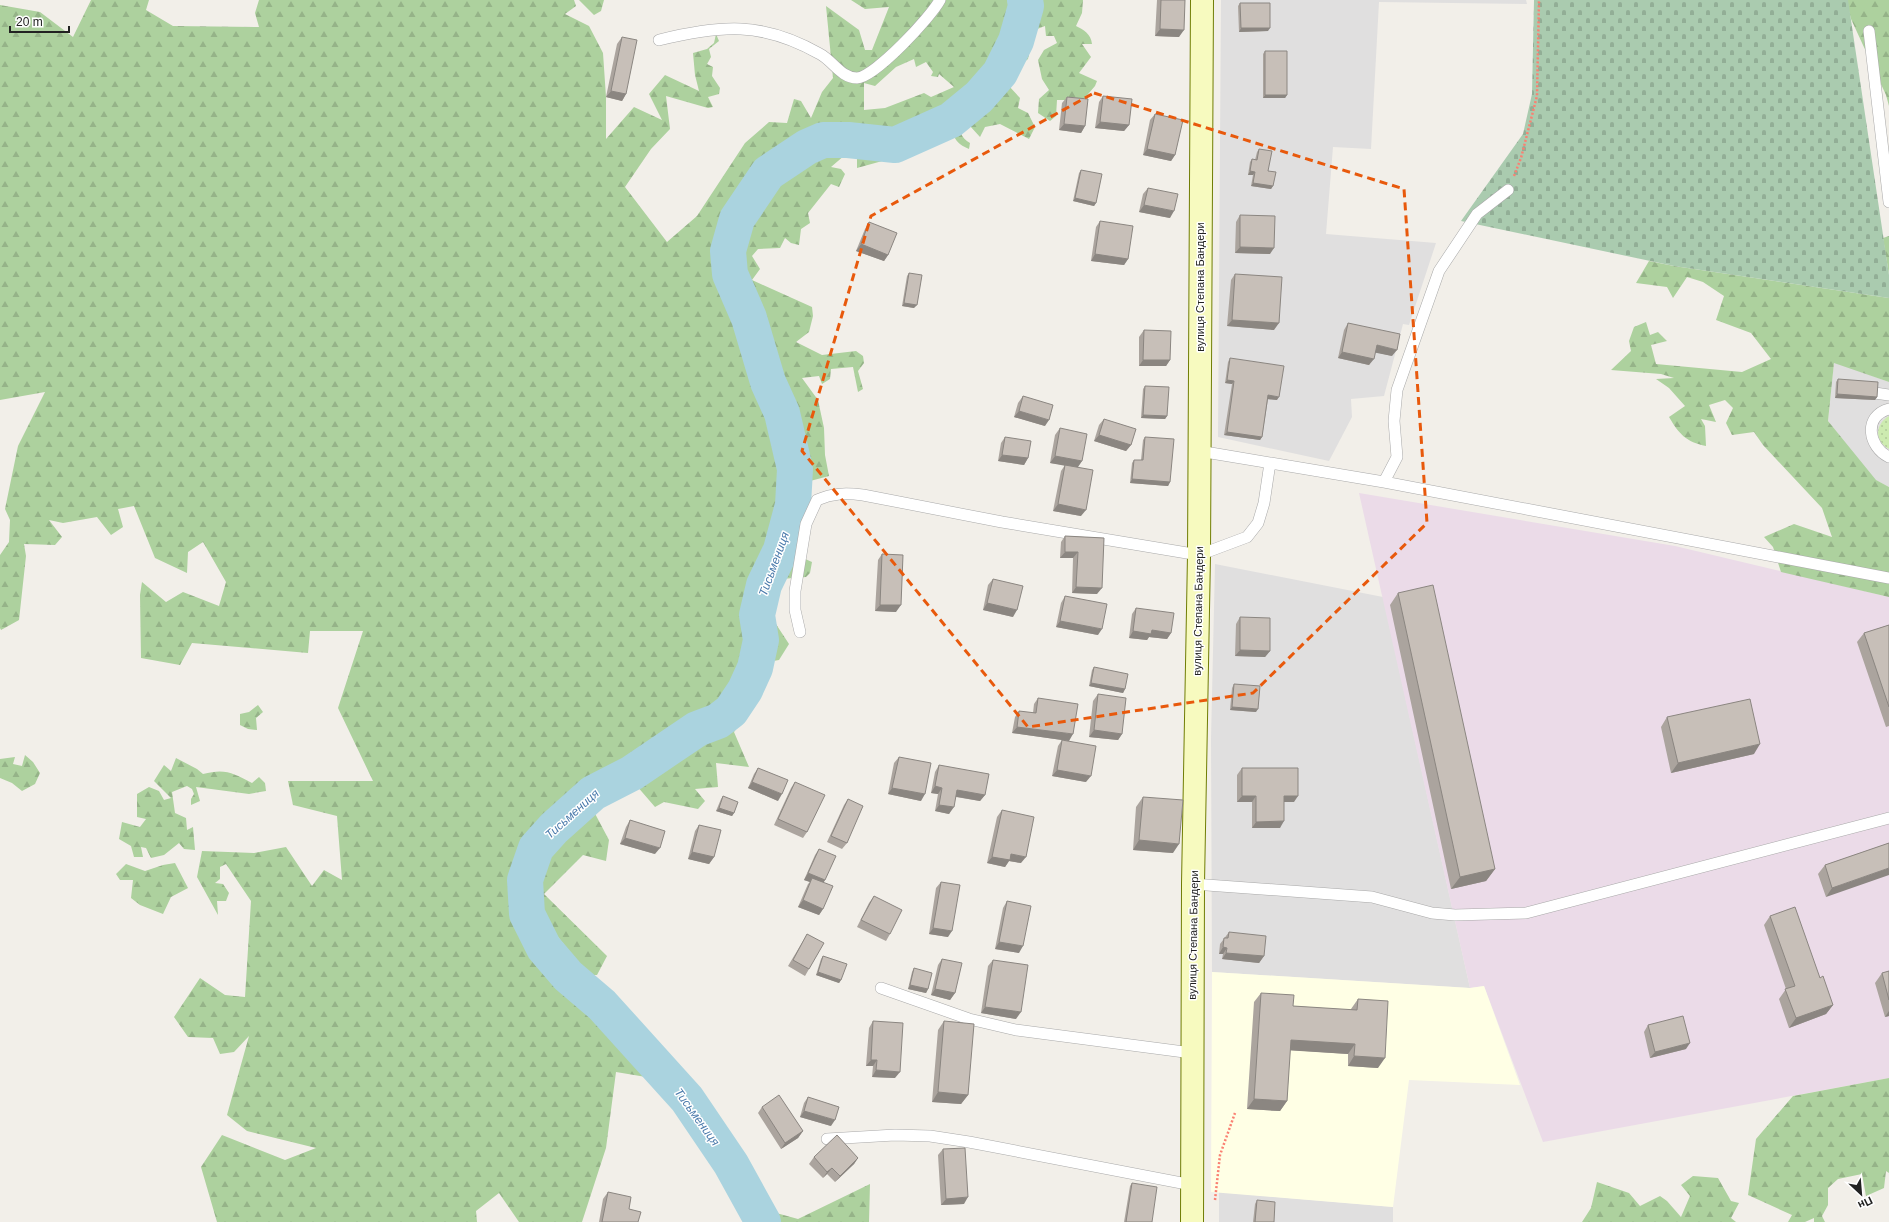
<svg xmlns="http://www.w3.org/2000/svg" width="1889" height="1222" viewBox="0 0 1889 1222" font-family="Helvetica,sans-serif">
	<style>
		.residential { fill: #e0dfdf }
		.industrial { fill: #ebdbe8 }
		.education { fill: #ffffe5 }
		.grass { fill: url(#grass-dots) }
		.forest { fill: url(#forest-firs); fill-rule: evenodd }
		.cemetery { fill: url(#cemetery-stones) }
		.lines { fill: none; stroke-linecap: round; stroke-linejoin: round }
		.river { stroke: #aad3df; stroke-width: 36 }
		.lane-casing { stroke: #a9a9a9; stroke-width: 12 }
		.secondary-casing { stroke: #707d05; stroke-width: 24 }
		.path { stroke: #fa8072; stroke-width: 2.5; stroke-dasharray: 2 2; stroke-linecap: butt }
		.lane { stroke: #fff; stroke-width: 11 }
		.secondary { stroke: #f7fabf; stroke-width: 22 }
		.wall { fill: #aba49e }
		.shaded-wall { fill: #8b8681 }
		.building { fill: #c7bfb8; stroke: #8b8681 }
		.marked { fill: none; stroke: #e8590c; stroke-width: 3; stroke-dasharray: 8 5; stroke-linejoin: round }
		.labels { text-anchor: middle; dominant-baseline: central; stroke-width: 3; stroke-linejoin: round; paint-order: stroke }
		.street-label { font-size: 11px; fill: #222; stroke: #fff }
		.water-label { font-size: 12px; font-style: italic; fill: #4a7aab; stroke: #fff }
	</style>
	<defs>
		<pattern id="grass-dots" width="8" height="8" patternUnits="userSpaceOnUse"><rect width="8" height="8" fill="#cdebb0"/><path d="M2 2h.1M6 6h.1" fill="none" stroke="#b0c997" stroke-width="1.8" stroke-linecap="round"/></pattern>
		<pattern id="forest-firs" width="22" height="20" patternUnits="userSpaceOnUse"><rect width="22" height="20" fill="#add19e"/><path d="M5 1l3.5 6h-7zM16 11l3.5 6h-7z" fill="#95b388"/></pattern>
		<pattern id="cemetery-stones" width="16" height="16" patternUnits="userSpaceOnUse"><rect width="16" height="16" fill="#aacbaf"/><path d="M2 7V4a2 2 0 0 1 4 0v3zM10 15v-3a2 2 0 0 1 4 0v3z" fill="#92ae96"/></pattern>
	</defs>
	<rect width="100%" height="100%" fill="#f2efe9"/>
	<path class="residential" d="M1221,0H1526L1527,4L1379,2L1371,149L1333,147L1326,234L1436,243L1409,325L1403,324L1384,396L1351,399L1352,417L1329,461L1218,437Z
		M1834,362L1889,382V487L1873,479L1828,421Z
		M1215,564L1383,597L1470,988L1212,972L1211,739Z
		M1219,1192L1393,1207V1222H1219Z"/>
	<path class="industrial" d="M1359,493L1675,546L1889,597V1078L1543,1142L1484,986L1470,988Z"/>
	<path class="education" d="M1212,972L1470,988L1484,986L1520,1085L1409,1080L1393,1207L1211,1192Z"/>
	<path class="grass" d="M1889,416V449C1874,441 1875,424 1889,416Z"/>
	<path class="forest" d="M91,0H149L146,10L173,26L259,27L255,13L259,0H574L576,6L565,14L589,26L603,53L606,97V139L634,107L662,120L649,94L665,75L699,91L695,75L693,53L707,49L714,43L716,34L719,41L709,49L711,57L707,64L713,67L712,76L720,88L719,94L708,97L713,107L708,108L666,96L670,129L651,149L625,187L667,242L697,216L745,143L769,122L787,123L794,99L801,101L811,118L822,92L833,78L826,6L859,30L865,50H872L889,7L865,9L851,0H1083L1082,13L1076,26C1084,30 1091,34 1092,44H1082L1091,57L1079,73L1097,81L1095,86L1083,100H1057L1056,116L1050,121L1038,113L1039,99L1049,90L1042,79L1038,60L1044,50L1057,43L1054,36H1046L1045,26L1027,33L1031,44L1028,59L1006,77L1008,85L1020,98L1018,108L1028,113L1035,127L1029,139L1000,124L985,127L980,137L959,114C958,126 959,137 970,143L969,149C948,140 957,132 946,115L938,132L912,131L904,155L857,168V153L845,155L831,167L841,169L845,174L839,187L831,184L808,213L810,223L801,229L799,245L791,243L785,238L780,248L758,249L752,256L760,269L752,280L812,307L813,316L809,332L796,342L822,355L856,351L863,356L864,363L858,371L863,389L858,392L853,367L831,369L830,379L822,384L819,376L802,378L818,400L824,428L825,455L829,476L780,489L778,526L794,554L812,562L810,573L806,577L781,579L755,592L789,644L779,660L744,666L763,693L734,732L749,767L716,763L718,787L695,789L705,801L698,809L664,802L655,807L636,785L592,808L609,840L606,861L583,855L544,894L607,956L597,975H588L536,909L519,913L530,937L560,975L658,1079L616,1072L606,1148L582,1222H519L499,1193L476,1211L477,1222H217L201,1167L222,1135L285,1160L316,1148L247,1131L227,1115L249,1036L234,1052L220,1054L213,1038L188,1037L174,1017L200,978L225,995L245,997L251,901L226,864L220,867V879L215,883L223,884L229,893L226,901H217L218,915L197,877L202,851L254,853L286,847L312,886L324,870L342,880L337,816L293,805L288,781H373L338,708L363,631H310L308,653L192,643L180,665L141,658L140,595L142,582L166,602L183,592L219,606L226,582L203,542L188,552L187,573L155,558L134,506L118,509L123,527L111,535L97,517L63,523L49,520L62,537L55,545L24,544L26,556L19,620L1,630L0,628V555L9,542L10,520L5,509L18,446L45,392L0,400V5L40,12L73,37ZM1008,34L1020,43L1005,63L989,74ZM914,59L916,67L926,62L933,72L931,76L938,77L939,74L954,87L931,97L924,93L885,108L864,110V83L875,86L896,67Z
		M579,0H604L601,11L594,15Z
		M1846,0H1889V106L1886,95L1851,19Z
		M1889,236V275L1883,238Z
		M1649,261L1674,266L1889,298V382L1834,363L1828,421L1876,480L1889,487V597L1781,572L1773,547L1764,537L1794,524L1832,537L1822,508L1763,445L1754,432L1732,435L1726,423L1733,408L1725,400L1709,405L1716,422L1701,419L1705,426L1706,446C1686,442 1679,434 1669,417L1685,406L1669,388L1656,379L1674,378L1661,374L1611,370L1631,351L1629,341L1634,327L1646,322L1650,335L1658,332L1667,341L1651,345L1656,364L1742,372L1771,359L1751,333L1716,320L1724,296L1703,282L1687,277L1673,298L1667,287L1636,283Z
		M258,705L263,712L256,718L257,730L248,729L240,725V714L249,712Z
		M25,755L33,762L40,773L35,784L22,791L12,783L0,778V759L15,757L13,764L22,766Z
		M176,758L197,769L203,774C225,768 233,773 252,783L259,777L265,783L266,791L249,794L196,787L200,801L191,805V799L194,794L192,789L187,786L172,792L175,813L186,818L187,830L193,827L195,850L184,849L179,843L164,855L151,858L146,848L141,847L143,857H134L131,846L119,839L122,822L140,827L146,819L137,817V794L149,787L159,791L164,800L171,798L154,781L164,765L171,771Z
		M175,863L188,888L171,897L163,914L140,905L131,898L133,880H120L116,874L126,864L145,871L163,865Z
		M1889,1078V1173L1886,1171L1884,1188L1866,1196L1862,1174L1838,1179L1828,1188V1205L1822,1216L1825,1222H1814V1218L1805,1222H1788L1792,1215L1748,1195L1756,1139L1793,1096Z
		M1693,1176L1718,1178L1731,1201L1739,1203L1731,1218L1736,1222H1582L1591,1208L1597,1182L1629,1193L1640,1206L1660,1196L1667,1201L1681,1217L1690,1196L1681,1185Z
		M870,1184L869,1222H764L769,1211L798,1219Z"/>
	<path class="cemetery" d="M1534,0H1848L1889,275V298L1674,266L1461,221L1523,134L1532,94Z"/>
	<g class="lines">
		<path class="river" d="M763,1222L731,1164L687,1099L602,1005L568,976L544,948L527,914L525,880L536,848L554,828L593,793L632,773L697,729L718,721L731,711L745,690L755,668L761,640L757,615L764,585L781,550L793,505L795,469L782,413L768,382L749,318L730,274L728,251L737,219L768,173L807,147L823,140H848L895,145L951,120L979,97L1000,73L1016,41L1026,6L1025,0"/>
		<defs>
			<path id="lane" d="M1869,31L1889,202
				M659,40C721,25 762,21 820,54C833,61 841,78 857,78C875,77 931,17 940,0
				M1875,393L1889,395
				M1889,409C1863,416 1868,447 1889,457
				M1199,451L1384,482L1889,578
				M1384,482L1397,457L1394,421L1397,390L1439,271L1477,214L1508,190
				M800,632L795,610V591L806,524L817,500C833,493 846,493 863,495L1002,522L1199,555L1247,537L1258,523L1264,503L1270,463
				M1193,884L1372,897L1432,913L1455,915L1526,913L1889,818
				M881,988L969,1019L1016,1030L1192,1053
				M827,1139L895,1135L930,1136L969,1142L1192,1185"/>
			<path id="secondary" d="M1192,1222L1193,884L1199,555L1202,0"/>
		</defs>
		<use href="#lane" class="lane-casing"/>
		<use href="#secondary" class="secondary-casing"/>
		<path class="path" d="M1514,176L1521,158L1537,96L1539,0
			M1215,1200L1220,1155L1235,1113"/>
		<use href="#lane" class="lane"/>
		<use href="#secondary" class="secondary"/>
	</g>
	<path class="wall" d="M1157,0H1185L1179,37L1155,36Z
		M1240,3L1268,31L1239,32L1238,6Z
		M622,37L626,94L622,101L606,97L617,44Z
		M1265,51L1287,95L1285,98H1263V54Z
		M1103,96L1129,125L1124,131L1095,128L1099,102Z
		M1067,97L1085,126L1081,133L1059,130L1062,103Z
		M1155,114L1175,155L1171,161L1143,155L1150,120Z
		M1259,149L1273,186L1271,189L1251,186L1253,175H1248L1250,162L1252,159L1255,160L1257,152Z
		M1081,170L1096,203L1094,206L1073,201L1079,173Z
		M1148,188L1170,218L1139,212L1143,194Z
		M1240,215L1270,254L1235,253L1236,222Z
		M1100,221L1128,259L1124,265L1091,261L1096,227Z
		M869,222L888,255L884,261L856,251L865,229Z
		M909,273L914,308L902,306L907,276Z
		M1235,274L1274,330L1227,326L1231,280Z
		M1348,323L1392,356L1375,352L1369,365L1338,358L1344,330Z
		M1144,330L1170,360L1166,366H1139V337Z
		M1230,358L1277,400L1268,399L1262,437L1260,440L1224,435L1232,384L1225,383L1228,362Z
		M1838,379L1877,397L1875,400L1835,398L1836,382Z
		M1145,386L1167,416L1165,419L1141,418L1143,389Z
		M1023,396L1045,426L1014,417L1018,403Z
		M1104,419L1131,445L1126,451L1094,441L1099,425Z
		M1060,428L1082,461L1078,467L1081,516L1053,511L1061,471L1065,465L1050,463L1055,435Z
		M1005,437L1028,458L1024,465L998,461L1001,443Z
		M1145,437L1170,482L1168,486L1130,483L1132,463L1134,460H1141L1143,440Z
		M1065,536L1104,538L1097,594L1072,593L1073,558H1060L1061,542Z
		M882,554L896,612L875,611L878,560Z
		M993,579L1013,617L983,610L988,585Z
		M1398,593L1495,869L1486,881L1451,889L1390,605Z
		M1065,596L1098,635L1056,627L1061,603Z
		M1136,608L1171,633L1167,639L1149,637L1147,640L1129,638L1132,614Z
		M1240,617L1270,651L1265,657L1235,656L1236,624Z
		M1889,625V726L1886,727L1857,642L1864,633Z
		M1094,667L1125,689L1123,693L1089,686L1092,670Z
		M1234,684L1256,712L1230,710L1232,688Z
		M1098,694L1122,734L1118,740L1089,737L1093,701Z
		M1038,698L1069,741L1012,733L1015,717L1019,711L1033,713L1034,704Z
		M1667,717L1754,754L1671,773L1661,727Z
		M1062,740L1086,782L1052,776L1058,746Z
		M899,757L921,801L888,794L894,763Z
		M939,765L985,795L980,801L956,797L949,814L935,811L938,794L931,793L935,772Z
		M758,768L778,801L748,788L754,774Z
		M1242,768L1294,802H1284L1280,828H1252V802H1237V775Z
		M795,782L807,832L803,838L774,825L791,788Z
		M723,796L734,813L732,816L716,811L721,799Z
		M1143,797L1173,853L1133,850L1136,807Z
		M848,799L847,843L842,849L827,842L844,805Z
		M1002,810L1021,863L1009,861L1005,867L987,863L997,817Z
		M630,820L655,854L620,844L626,827Z
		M699,825L714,857L709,864L688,859L695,831Z
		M1889,843L1826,897L1818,874L1825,865Z
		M819,849L825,880L823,883V909L819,915L798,907L808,884L810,882L804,880L815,855Z
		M941,882L948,937L929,934L936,888Z
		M874,896L890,934L886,941L857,927L869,903Z
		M1007,901L1019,953L995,949L1003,908Z
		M1770,916L1820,978L1833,1005L1826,1014L1789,1028L1779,999L1786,989L1764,925Z
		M1229,932L1264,956L1259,963L1222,959L1223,954H1219L1220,944Z
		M807,934L809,969L805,976L788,966L803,941Z
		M823,956L841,980L839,983L816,975L821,959Z
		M942,959L955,993L950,1000L931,995L938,965Z
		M993,960L1016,1019L981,1013L988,966Z
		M914,968L928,989L926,993L908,989L912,972Z
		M1889,971V1016L1885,1017L1875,983L1882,973Z
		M1261,993L1293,1006L1351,1010V1009L1358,999L1378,1068L1348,1066V1054L1290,1050L1287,1101L1280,1111L1247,1109L1254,1002Z
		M873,1021L895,1078L872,1077L873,1066H866L869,1028Z
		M944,1021L968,1095L961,1104L932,1102L938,1030Z
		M1648,1025L1686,1049L1650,1058L1644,1032Z
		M808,1097L831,1126L800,1117L804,1103Z
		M762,1107L803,1131L798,1138L781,1149L758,1113Z
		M943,1149L964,1204L941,1205L938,1155Z
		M814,1157L858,1158L854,1164L835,1182L827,1174L823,1178L809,1164Z
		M1132,1183L1152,1222H1124L1130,1186Z
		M608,1192L629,1209L638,1222H599L603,1199Z
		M1257,1200L1274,1222H1253L1255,1204Z"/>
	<path class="shaded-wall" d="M1241,28H1270L1268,31L1239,32Z
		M1160,29L1184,30L1179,37L1155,36Z
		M611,91L626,94L622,101L606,97Z
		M1265,95H1287L1285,98H1263Z
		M1100,122L1129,125L1124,131L1095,128Z
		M1064,124L1085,126L1081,133L1059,130Z
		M1147,149L1175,155L1171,161L1143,155Z
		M1250,171L1255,172L1253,175H1248Z
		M1253,183L1273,186L1271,189L1251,186Z
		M1075,198L1096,203L1094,206L1073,201Z
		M1144,205L1174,211L1170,218L1139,212Z
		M861,244L888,255L884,261L856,251Z
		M1240,247L1274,248L1270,254L1235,253Z
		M1095,254L1128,259L1124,265L1091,261Z
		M904,303L917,305L914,308L902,306Z
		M1232,320L1279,323L1274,330L1227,326Z
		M1377,345L1397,350L1392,356L1372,352Z
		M1342,352L1374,359L1369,365L1338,358Z
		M1143,360H1170L1166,366H1139Z
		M1227,380L1234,381L1232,384L1225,383Z
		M1837,394L1877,397L1875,400L1835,398Z
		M1268,395L1279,397L1277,400L1266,399Z
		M1019,411L1049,420L1045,426L1014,417Z
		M1143,415L1167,416L1165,419L1141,418Z
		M1227,432L1262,437L1260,440L1224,435Z
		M1099,435L1131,445L1126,451L1094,441Z
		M1002,455L1028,458L1024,465L998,461Z
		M1055,456L1082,461L1077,468L1050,463Z
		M1132,479L1170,482L1168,486L1130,483Z
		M1058,504L1086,510L1081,516L1053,511Z
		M1065,552H1078L1073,558H1060Z
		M1076,587L1102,588L1097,594L1072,593Z
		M987,603L1017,610L1013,617L983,610Z
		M880,605H901L896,612L875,611Z
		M1060,621L1102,629L1098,635L1056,627Z
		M1152,630L1171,633L1167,639L1149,637L1147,640L1129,638L1133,631Z
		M1240,650L1270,651L1265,657L1235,656Z
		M1091,683L1125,689L1123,693L1089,686Z
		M1232,707L1258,709L1256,712L1230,710Z
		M1017,727L1073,734L1069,741L1012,733Z
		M1094,730L1122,734L1118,740L1089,737Z
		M1760,744L1754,754L1671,773L1678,763Z
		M1057,770L1091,776L1086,782L1052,776Z
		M752,782L782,794L778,801L748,788Z
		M935,786L942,788L938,794L931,793Z
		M892,788L925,794L921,801L888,794Z
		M957,790L985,795L980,801L952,796Z
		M1242,796H1256L1252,802H1237Z
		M1284,796H1298L1294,802H1280Z
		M939,805L954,807L949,814L935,811Z
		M719,808L734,813L732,816L716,811Z
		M1284,821L1280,828H1252L1256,822Z
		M625,838L660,848L655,854L620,844Z
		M1139,840L1179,844L1173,853L1133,850Z
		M692,852L714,857L709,864L688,859Z
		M1011,854L1026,857L1021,863L1009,861L1005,867L987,863L992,857Z
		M1889,868V875L1826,897L1832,888Z
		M1495,869L1486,881L1451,889L1460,877Z
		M808,873L825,880L821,887L812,878L810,882L804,880Z
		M803,900L823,909L819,915L798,907Z
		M933,928L952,931L948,937L929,934Z
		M999,942L1023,946L1019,953L995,949Z
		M1223,947L1227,948L1223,954H1219Z
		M1226,953L1264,956L1259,963L1222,959Z
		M818,972L841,980L839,983L816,975Z
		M910,985L928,989L926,993L908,989Z
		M935,989L955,993L950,1000L931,995Z
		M1833,1005L1826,1014L1789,1028L1796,1018Z
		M985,1007L1021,1012L1016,1019L981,1013Z
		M1889,1011V1016L1885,1017Z
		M1291,1040L1355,1044L1348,1054L1284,1050Z
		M1690,1043L1686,1049L1650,1058L1655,1052Z
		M1354,1056L1385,1058L1378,1068L1348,1066Z
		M871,1060H877L873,1066H866Z
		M876,1070L900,1072L895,1078L872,1077Z
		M938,1092L968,1095L961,1104L932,1102Z
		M1254,1099L1287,1101L1280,1111L1247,1109Z
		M804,1111L835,1120L831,1126L800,1117Z
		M803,1131L798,1138L781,1149L785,1143Z
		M858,1158L854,1164L835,1182L840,1176Z
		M832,1168L827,1174L823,1178L827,1172Z
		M968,1197L964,1204L941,1205L946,1199Z"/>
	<path class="building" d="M1161,0H1185L1184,30L1160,29Z
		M1240,3H1270V28H1241Z
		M622,37L637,40L626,94L611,91Z
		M1265,51H1287V95H1265Z
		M1103,96L1132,99L1129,125L1100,122Z
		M1067,97L1088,99L1085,126L1064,124Z
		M1155,114L1183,120L1175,155L1147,149Z
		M1259,149L1272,151L1268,171L1276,172L1273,186L1253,183L1255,172L1250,171L1252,159L1257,160Z
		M1081,170L1102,174L1096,203L1075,198Z
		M1148,188L1178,194L1174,211L1144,205Z
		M1240,215L1275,216L1274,248L1240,247Z
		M1100,221L1133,226L1128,259L1095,254Z
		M869,222L897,233L888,255L861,244Z
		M909,273L922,275L917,305L904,303Z
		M1235,274L1282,277L1279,323L1232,320Z
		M1348,323L1400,334L1397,350L1377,345L1374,359L1342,352Z
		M1144,330L1171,331L1170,360H1143Z
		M1230,358L1284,366L1279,397L1268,395L1262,437L1227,432L1234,381L1227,380Z
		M1838,379L1878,382L1877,397L1837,394Z
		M1145,386L1169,387L1167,416L1143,415Z
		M1023,396L1053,405L1049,420L1019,411Z
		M1104,419L1136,429L1131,445L1099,435Z
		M1060,428L1087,434L1082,461L1055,456Z
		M1005,437L1031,441L1028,458L1002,455Z
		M1145,437L1174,439L1170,482L1132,479L1134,460H1143Z
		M1065,465L1093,470L1086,510L1058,504Z
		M1065,536L1104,538L1102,588L1076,587L1078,552H1065Z
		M882,554L903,555L901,605H880Z
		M993,579L1023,586L1017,610L987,603Z
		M1433,585L1495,869L1460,877L1398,593Z
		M1065,596L1107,604L1102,629L1060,621Z
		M1136,608L1174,613L1171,633L1152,630L1151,634L1133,631Z
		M1240,617L1270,618V651L1240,650Z
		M1889,625V707L1864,633Z
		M1094,667L1128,674L1125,689L1091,683Z
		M1234,684L1260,686L1258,709L1232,707Z
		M1098,694L1126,698L1122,734L1094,730Z
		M1038,698L1078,704L1073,734L1017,727L1019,711L1036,713Z
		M1750,699L1760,744L1678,763L1667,717Z
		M1062,740L1096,746L1091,776L1057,770Z
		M899,757L931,763L925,794L892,788Z
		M939,765L989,774L985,795L957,790L954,807L939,805L942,788L935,786Z
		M758,768L788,780L782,794L752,782Z
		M1242,768H1298V796H1284V821L1256,822V796H1242Z
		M795,782L825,795L807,832L778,819Z
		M723,796L738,802L734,813L719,808Z
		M1143,797L1183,800L1179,844L1139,840Z
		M848,799L863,806L847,843L831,836Z
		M1002,810L1034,817L1026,857L1011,854L1010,860L992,857Z
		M630,820L665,831L660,848L625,838Z
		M699,825L721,830L714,857L692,852Z
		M1889,843V868L1832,888L1825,865Z
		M819,849L836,856L825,880L808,873Z
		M812,878L833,886L823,909L803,900Z
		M941,882L960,885L952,931L933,928Z
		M874,896L902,910L890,934L861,920Z
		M1007,901L1031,906L1023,946L999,942Z
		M1795,907L1820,978L1823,976L1833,1005L1796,1018L1785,989L1795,986L1770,916Z
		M1229,932L1266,936L1264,956L1226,953L1227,948L1223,947L1224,938H1228Z
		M807,934L824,943L809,969L793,960Z
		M823,956L847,964L841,980L818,972Z
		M942,959L962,963L955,993L935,989Z
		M993,960L1028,965L1021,1012L985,1007Z
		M914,968L932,973L928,989L910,985Z
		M1889,971V1000L1882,973Z
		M1261,993L1294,995L1293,1006L1357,1010L1358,999L1388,1001L1385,1058L1354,1056L1355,1044L1291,1040L1287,1101L1254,1099Z
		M1683,1016L1690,1043L1655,1052L1648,1025Z
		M873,1021L903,1023L900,1072L876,1070L877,1060H871Z
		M944,1021L974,1024L968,1095L938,1092Z
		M779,1095L803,1131L785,1143L762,1107Z
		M808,1097L839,1107L835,1120L804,1111Z
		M837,1135L858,1158L840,1176L832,1168L827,1172L814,1157Z
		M965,1148L968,1197L946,1199L943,1149Z
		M1132,1183L1157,1187L1152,1222H1126Z
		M608,1192L631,1197L629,1209L641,1212L638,1222H602Z
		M1257,1200L1275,1202L1274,1222H1255Z"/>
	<path class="marked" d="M1094,93L1404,189L1427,523L1253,693L1028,727L802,451L871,216Z"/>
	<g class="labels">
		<g class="street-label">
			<text transform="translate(1200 287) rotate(-90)">вулиця Степана Бандери</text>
			<text transform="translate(1198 611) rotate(-89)">вулиця Степана Бандери</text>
			<text transform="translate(1193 935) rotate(-89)">вулиця Степана Бандери</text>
		</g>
		<g class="water-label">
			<text transform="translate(774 564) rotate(-70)">Тисьмениця</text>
			<text transform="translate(572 814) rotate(-42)">Тисьмениця</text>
			<text transform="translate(697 1117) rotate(54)">Тисьмениця</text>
		</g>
	</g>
	<g transform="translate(1861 1194) rotate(154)" stroke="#ffffff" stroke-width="3" paint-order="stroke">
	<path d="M0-3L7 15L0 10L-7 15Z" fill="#222222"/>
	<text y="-6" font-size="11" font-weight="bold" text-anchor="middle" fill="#222222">Пн</text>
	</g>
	<path d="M10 26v6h59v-6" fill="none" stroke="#222222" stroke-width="2"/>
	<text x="16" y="26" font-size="12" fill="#222222" stroke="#ffffff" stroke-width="3" paint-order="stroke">20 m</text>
</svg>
